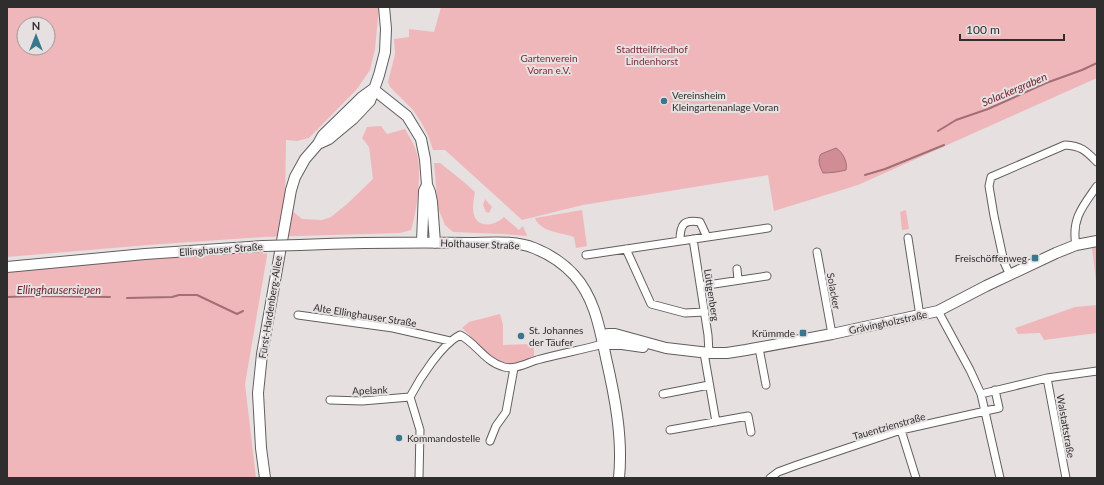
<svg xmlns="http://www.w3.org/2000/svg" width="1104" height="485" viewBox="0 0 1104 485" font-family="Lato,sans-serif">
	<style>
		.green { fill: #f0b7bb; fill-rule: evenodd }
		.water { fill: #d08d93; stroke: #a07074 }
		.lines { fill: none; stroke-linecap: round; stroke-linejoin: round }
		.stream { stroke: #a07074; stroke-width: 2 }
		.street-casing { stroke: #635e5e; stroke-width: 9 }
		.secondary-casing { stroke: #635e5e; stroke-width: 12 }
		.street { stroke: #fff; stroke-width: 7 }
		.secondary { stroke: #fff; stroke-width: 10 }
		.secondary-bridge-casing { stroke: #635e5e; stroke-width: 12; stroke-linecap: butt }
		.secondary-bridge { stroke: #fff; stroke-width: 10 }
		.poi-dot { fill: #39778d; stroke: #e6e0e1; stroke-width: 1.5 }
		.labels { text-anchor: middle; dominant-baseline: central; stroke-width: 4; stroke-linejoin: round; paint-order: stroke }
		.park-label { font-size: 10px; fill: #7d2d3a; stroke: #e6e0e1 }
		.poi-label { font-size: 10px; fill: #2f2d2d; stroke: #e6e0e1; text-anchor: start }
		.street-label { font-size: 10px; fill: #2f2d2d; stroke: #e6e0e1 }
		.water-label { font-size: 11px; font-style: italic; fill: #722332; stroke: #e6e0e1 }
	</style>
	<rect width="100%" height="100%" fill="#e6e0e1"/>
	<path class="green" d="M7,7H379L375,49L370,70L357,89L309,138L297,141L286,140L285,205L302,219L322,220L331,217L347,204L373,179L369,147L362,138L367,127L381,126L387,134L405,129C410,138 416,147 418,158C421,177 417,212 411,230L400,233L264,237L148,245L7,257ZM24,24H48V48H24Z
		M441,7H1097V78L858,185L774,211L768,175L583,205L522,220L445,150H433L428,135L421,122L413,110L390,87L388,82L395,54L394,39L409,37V29L434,32ZM827,152L841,172L836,171L830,173L821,168C819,163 818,159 821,154Z
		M434,163H440L464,182L475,192C474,198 473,203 473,209C474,228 492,228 504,217L519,230L523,226L527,236L503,234L453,232L445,225L438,208Z
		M485,199L492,207L489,213L486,212L483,205Z
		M582,210L587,246L576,248L574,237C561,232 541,233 535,218Z
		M905,210L906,211L909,229L902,230L900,212Z
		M1097,247V289L1092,248Z
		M263,252V254L267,253V256L245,384L256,478H7V272L192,255H213Z
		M1097,305V333L1044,340L1040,333L1018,334L1015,328L1075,307Z
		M500,314L503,325V345L534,344V357C528,359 520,363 513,364C495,365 475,340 462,328L469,322Z"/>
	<path class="water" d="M836,148C843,152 848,163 846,170C840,172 829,173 823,173C820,167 817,160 821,154Z"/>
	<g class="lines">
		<path class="stream" d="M938,131L956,120L988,109L1046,83L1082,70L1097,63
			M865,175L885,169L944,145
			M7,297L36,296L110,297
			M127,298L172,297L179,295H197L237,314L243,311"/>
		<defs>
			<path id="street" d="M908,238L920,316
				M693,239L708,335L709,353
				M680,241C680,225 683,219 700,222L707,237
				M1076,245C1071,219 1083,206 1097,186
				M626,249L651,304L685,313L705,312
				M817,252L832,334
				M586,255L768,228
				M737,269L738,280
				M1010,275L1004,262L994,216L989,186L991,177L1065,145C1082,146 1086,151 1097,162
				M701,286L767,276
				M938,311L970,370L981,394L1000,478
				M298,315L393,328L450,341
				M759,348L766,385
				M704,353L716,422
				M1047,378L1066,478
				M663,394L709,385
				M981,394L1047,378L1097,371
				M330,400L362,401L410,397
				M670,430L748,416L751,432
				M901,430L916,478
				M490,441L496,426L506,412L514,368
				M419,478L420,430L410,397C420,378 441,345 460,335C476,343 485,362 504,367C515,370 527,363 537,360C559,354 581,350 603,344
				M770,478L778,472L797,465L901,430L999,408L995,390"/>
			<path id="secondary" d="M373,89L407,116L421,139L425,159L427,185L430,192L432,202L435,243
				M318,144L329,139L353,119L370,101L379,75L385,52L386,29L384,7
				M422,242L424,191L427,185
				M300,245C356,243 412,242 469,243C490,243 514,240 534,248C549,254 564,264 574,275C595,298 600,330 606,358C615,397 623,438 619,478
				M7,267L145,254L263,246
				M601,335L609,334H615L666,348L709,353H727L746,350L832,334L938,311L986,286L1056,253L1076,245L1097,241
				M603,344H622L643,347
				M265,478L261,448L258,393L262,354L291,190L295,177L305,159L318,144L323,135L362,97L373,89"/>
		</defs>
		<use href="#street" class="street-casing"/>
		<use href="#secondary" class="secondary-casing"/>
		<use href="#street" class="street"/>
		<use href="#secondary" class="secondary"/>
		<defs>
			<path id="secondary-bridge" d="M263,246L300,245"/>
		</defs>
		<use href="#secondary-bridge" class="secondary-bridge-casing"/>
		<use href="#secondary-bridge" class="secondary-bridge"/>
	</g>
	<g class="poi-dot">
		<circle cx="664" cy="101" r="4"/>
		<rect x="1031" y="254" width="8" height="8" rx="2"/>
		<rect x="799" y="329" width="8" height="8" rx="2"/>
		<circle cx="521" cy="336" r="4"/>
		<circle cx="399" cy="438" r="4"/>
	</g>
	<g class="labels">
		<g class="park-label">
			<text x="652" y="49">Stadtteilfriedhof<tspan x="652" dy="12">Lindenhorst</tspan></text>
			<text x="549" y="58">Gartenverein<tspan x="549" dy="12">Voran e.V.</tspan></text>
		</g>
		<g class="poi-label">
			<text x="672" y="95">Vereinsheim<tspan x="672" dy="12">Kleingartenanlage Voran</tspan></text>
			<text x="1027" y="258" text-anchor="end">Freischöffenweg</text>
			<text x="529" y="330">St. Johannes<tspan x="529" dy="12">der Täufer</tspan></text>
			<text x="795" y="333" text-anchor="end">Krümmde</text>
			<text x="407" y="438">Kommandostelle</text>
		</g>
		<g class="street-label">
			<text transform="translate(480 244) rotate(2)">Holthauser Straße</text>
			<text transform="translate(221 249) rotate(-4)">Ellinghauser Straße</text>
			<text transform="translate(834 291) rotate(80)">Solacker</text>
			<text transform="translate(712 295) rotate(81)">Lüttgenberg</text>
			<text transform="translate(270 307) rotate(-81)">Fürst-Hardenberg-Allee</text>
			<text transform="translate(365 315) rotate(9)">Alte Ellinghauser Straße</text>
			<text transform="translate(888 322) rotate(-12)">Grävingholzstraße</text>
			<text transform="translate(370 390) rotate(-2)">Apelank</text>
			<text transform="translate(889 426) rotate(-16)">Tauentzienstraße</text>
			<text transform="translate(1066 426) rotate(80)">Walstattstraße</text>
		</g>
		<g class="water-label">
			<text transform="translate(1014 89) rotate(-23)">Solackergraben</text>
			<text x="59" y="289">Ellinghausersiepen</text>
		</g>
	</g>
	<rect width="1104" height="485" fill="none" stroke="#2f2d2d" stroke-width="16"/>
	<g transform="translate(36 36)"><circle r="19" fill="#e6e0e1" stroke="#9d9899"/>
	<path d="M0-3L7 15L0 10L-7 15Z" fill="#39778d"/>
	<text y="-6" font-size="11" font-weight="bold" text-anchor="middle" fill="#2f2d2d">N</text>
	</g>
	<path d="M960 34v6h104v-6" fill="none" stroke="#2f2d2d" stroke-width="2"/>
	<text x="966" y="34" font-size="12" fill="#2f2d2d" stroke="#e6e0e1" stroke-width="3" paint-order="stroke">100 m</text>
</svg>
